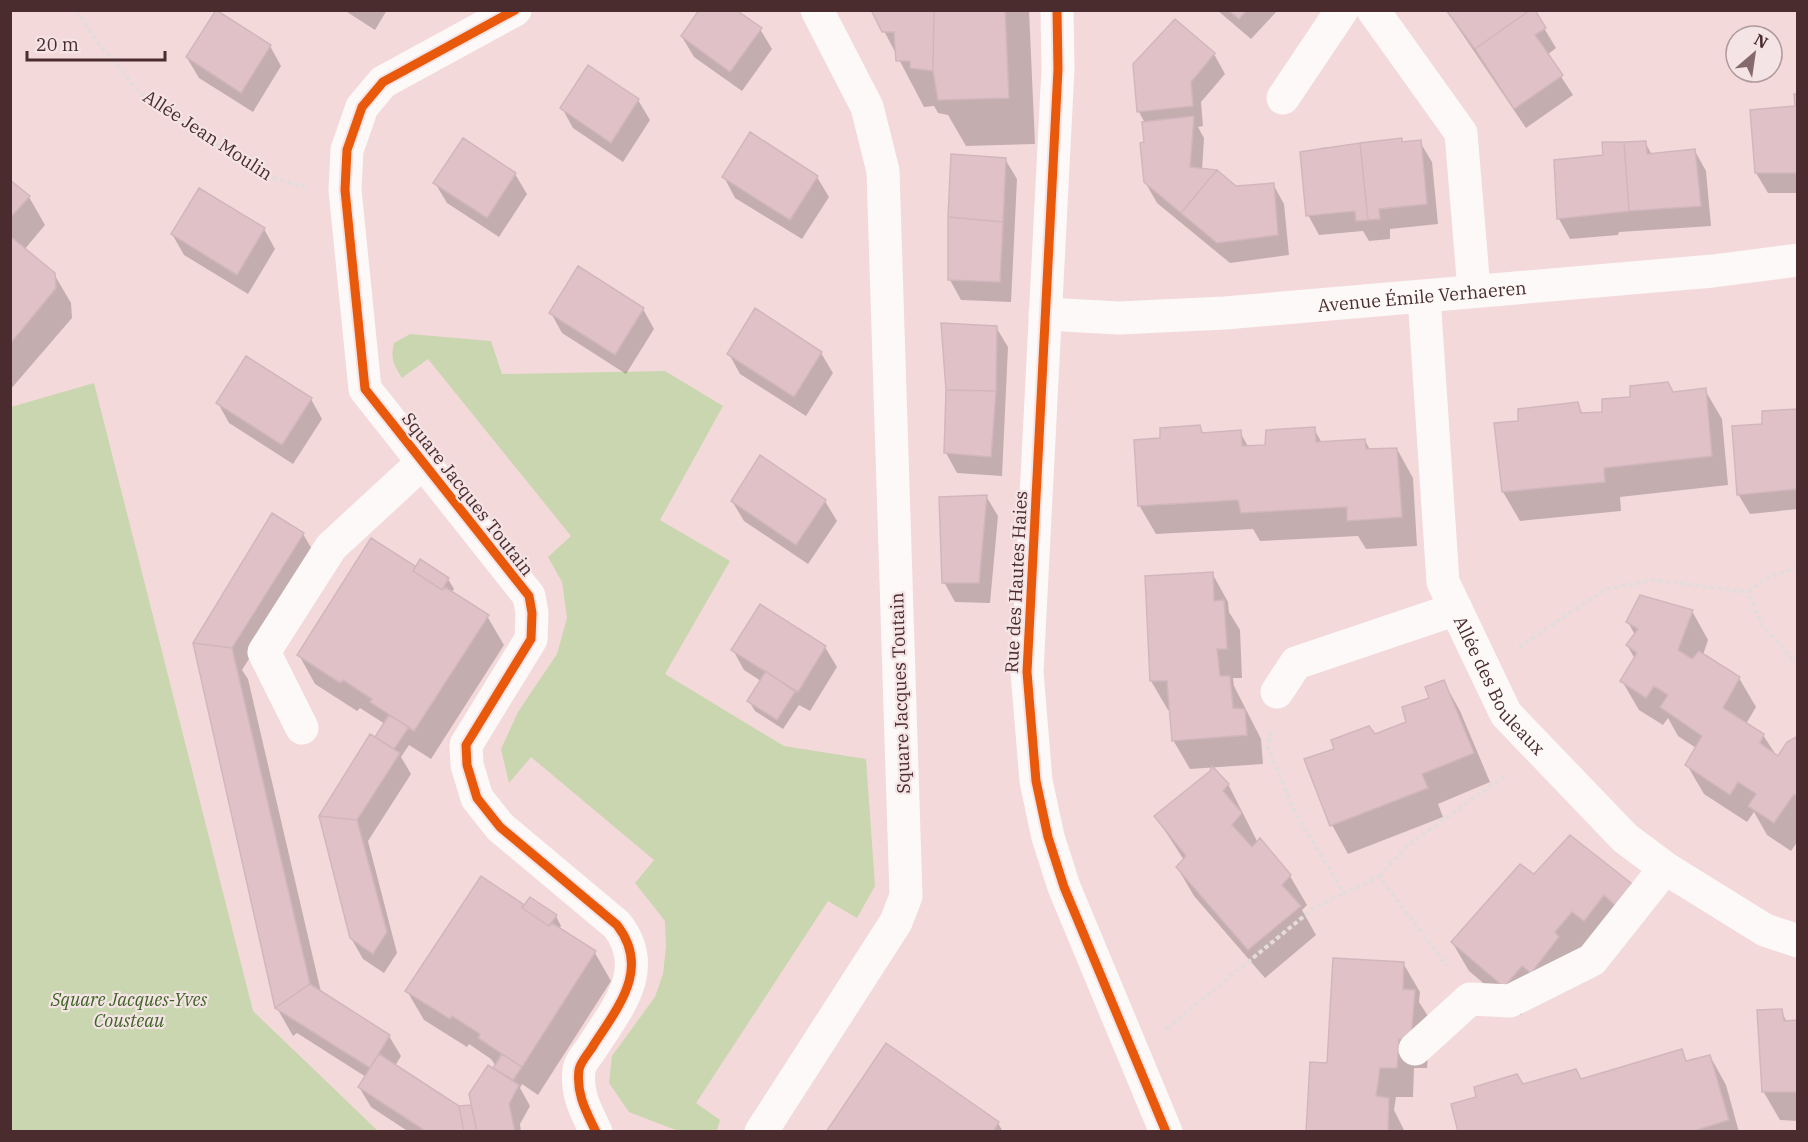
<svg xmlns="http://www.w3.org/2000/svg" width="1808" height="1142" viewBox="0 0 1808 1142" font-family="'IBM Plex Serif',serif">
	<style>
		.green { fill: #c9d6af }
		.shadow { fill: #0003 }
		.building { fill: #e0c1c8; stroke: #d1b7bd; stroke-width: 1.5 }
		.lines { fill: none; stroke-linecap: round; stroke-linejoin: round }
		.path { stroke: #e4dcdc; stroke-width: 4; stroke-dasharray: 4.5 3; stroke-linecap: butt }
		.minor { stroke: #fdf9f9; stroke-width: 33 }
		.cycleway-casing { stroke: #f5e4e5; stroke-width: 13 }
		.cycleway { stroke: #e8590c; stroke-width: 9 }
		.labels { text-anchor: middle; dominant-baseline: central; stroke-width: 4.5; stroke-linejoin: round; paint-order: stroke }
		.street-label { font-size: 18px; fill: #4b2c2e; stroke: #f5e4e5 }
		.park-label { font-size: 18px; font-style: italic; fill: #3d6423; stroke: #f5e4e5 }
	</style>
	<rect width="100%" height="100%" fill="#f4d9da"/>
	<path class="green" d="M410,334L491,341L502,374L665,371L723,406L660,520L730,561L665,674L784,746L866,759L875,886L857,918L828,901L696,1103L720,1120L717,1130L678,1131L629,1112L609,1083L612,1056L655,997L663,974L666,946L665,921L635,883L654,860L531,757L509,783L501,749L518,712L557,654L567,618L562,582L548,557L571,536L428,359L402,378C394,365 390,359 394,343Z
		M94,383L253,1011L378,1131H11V407Z"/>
	<path class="shadow" d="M344,10H387L375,30Z
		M873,10H1029L1035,144L966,146L948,115L938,113L934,106L924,107Z
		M1217,10H1278L1251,39Z
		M1446,10H1533L1556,48L1547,55L1573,95L1526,128Z
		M760,29L772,49L742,91L694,57L682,37Z
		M270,46L281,66L253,112L199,78L187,58Z
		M1214,54L1225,74L1201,102L1203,126L1198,127L1204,138L1202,170L1235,188L1273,184L1284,204L1289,255L1230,263L1157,203L1145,182V123L1139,112L1135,64Z
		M588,67L638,100L650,120L623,162L573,128L562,108Z
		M1798,96V193H1768L1756,173L1796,108Z
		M1401,140L1403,144L1420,142L1432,162L1438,224L1390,229V239L1369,241L1363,231L1319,235L1308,215L1320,148Z
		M1645,142L1652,155L1695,151L1706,171L1711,226L1619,232L1618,235L1570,239L1559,219L1556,161L1605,157Z
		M1005,159L1017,179L1011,302L961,300L950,280Z
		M515,174L527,194L499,237L447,203L435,183Z
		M724,177H817L829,197L802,239L735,198Z
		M10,182L29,197L45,225L24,250L54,274L71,303L72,318L10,390Z
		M264,229L275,249L248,294L184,255L172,234Z
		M643,309L654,329L626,374L562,333L551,313Z
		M996,327L1008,347L1002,476L957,473L946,453Z
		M821,353L833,373L806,416L740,374L729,354Z
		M1705,390L1722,419L1728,485L1620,497L1621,511L1520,521L1503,492L1496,424L1520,423L1577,404L1584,415L1603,413L1673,394Z
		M311,399L322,419L293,464L229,423L218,403Z
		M1798,410V509L1750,514L1738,494L1764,425Z
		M1199,426L1204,434L1240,432L1249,448L1267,447L1314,429L1322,443L1365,440L1370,450L1397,449L1413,478L1417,546L1366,549L1358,536L1260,541L1253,529L1156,534L1139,505L1161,439Z
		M986,496L998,516L990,603L955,602L944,582Z
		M732,501H825L837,521L808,564L744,521Z
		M303,534L315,554L242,670L248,679L321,992L389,1036L401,1056L395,1066L459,1108L471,1106L474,1112L498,1073L496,1066L491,1059L469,1044L467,1047L424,1020L407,991L522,905L556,916L561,926L559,929L595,953L611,981L538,1095L522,1084L520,1088L530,1106L520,1124L521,1132H409L371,1107L359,1087L366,1077L297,1033L293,1036L277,1008L194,644Z
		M414,567L448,579L454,589L451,593L487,616L504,645L431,759L409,745L401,757L411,774L368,841L397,953L384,973L363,959L351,938L320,815L380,742L377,737L385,724L360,708L357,711L315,684L299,655Z
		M1212,573L1228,602L1229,612L1240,630L1242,678H1233L1234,686L1261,739L1263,764L1190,769L1173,740L1171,710H1168L1151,681Z
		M1692,611L1708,640L1703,655L1739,678L1756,707L1746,724L1763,735L1778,758L1798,738V841L1791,851L1767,835L1754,812L1747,822L1704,794L1687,765L1696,748L1678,736L1668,718L1663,725L1639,710L1622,681L1635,659L1627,645L1635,635L1628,622Z
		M825,647L837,667L810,711L799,705L783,729L755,711L749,701L761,681L744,670L733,650Z
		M1444,682L1460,711L1490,782L1438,804L1443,817L1348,854L1332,825L1374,736L1408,723Z
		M1214,767L1228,784L1258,843L1290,876L1307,905L1302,910L1316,935L1265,978L1194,896L1177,867L1184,860L1156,817L1211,772Z
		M1570,837L1647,914L1539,994L1521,1015L1469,971L1452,942L1534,876Z
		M1403,963L1420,992L1419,1002L1431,1021L1427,1068H1414L1413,1097H1396L1394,1110L1405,1132H1308L1328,1065Z
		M1781,1011L1787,1022H1798V1121L1780,1120L1763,1091Z
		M1681,1051L1687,1062L1710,1056L1726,1085L1739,1132H1460L1522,1085L1581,1081Z
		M998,1123L1003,1132H828Z"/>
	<path class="building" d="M216,10L271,45L241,93L186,57Z
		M699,10H736L762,28L730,72L681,36Z
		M871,10H934L933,71L910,68V61H896L894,32H882Z
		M934,10H1005L1009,98L938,100L933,71Z
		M1228,10H1247L1239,19Z
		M1446,10H1530L1475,49Z
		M1530,10H1535L1546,28L1535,35L1563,75L1514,109L1475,49Z
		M1175,19L1215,53L1191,82L1193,106L1137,112L1133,64Z
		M588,65L639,99L611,143L560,108Z
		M1794,94H1798V173H1755L1750,110L1795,106Z
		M1194,116L1190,167L1217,170L1181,213L1144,182L1140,143L1144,142L1142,122Z
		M750,132L818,176L790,220L722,177Z
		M463,138L516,173L487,218L433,183Z
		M1402,138V142L1421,140L1427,204L1379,209L1380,219L1368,220L1360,143Z
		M1646,141L1647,154L1695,149L1701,206L1629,211L1624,142Z
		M1602,142H1624L1629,211L1557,219L1554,160L1603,155Z
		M1360,143L1368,220L1356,221L1355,211L1306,216L1300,152Z
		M951,154L1006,158L1003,222L948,217Z
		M1217,170L1236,186L1274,183L1278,235L1217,243L1181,213Z
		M10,180L30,196L10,218Z
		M199,188L265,228L237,275L171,234Z
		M948,217L1003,222L1000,282L948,280Z
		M10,236L55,273L56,288L10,344Z
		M578,266L644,308L615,355L549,313Z
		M755,308L822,352L794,397L727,354Z
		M941,323L997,326L996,391L946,390Z
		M246,356L312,398L282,445L216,403Z
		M1668,382L1673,392L1706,388L1712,456L1604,468L1605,482L1502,492L1494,423L1518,421V409L1578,402L1581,413L1602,412V399L1630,397V386Z
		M946,390L996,391L991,457L944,453Z
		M1798,409V489L1737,495L1732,426L1762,424V411Z
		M1200,425L1202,433L1241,430L1242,446L1265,445L1266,430L1315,427L1316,442L1365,439L1366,449L1397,448L1402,517L1347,521V507L1241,513L1238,500L1138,506L1134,440L1160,438V428Z
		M760,455L826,500L796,545L731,501Z
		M987,495L979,583H942L939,497Z
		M272,513L304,533L232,648L193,643Z
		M371,538L415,566L413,571L442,590L445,587L489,615L414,731L370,702L372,699L343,680L340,683L297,655Z
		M420,559L449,578L442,590L413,571Z
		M1213,572L1214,601L1224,600L1227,649H1217L1220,676H1230L1233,708L1245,709L1247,735L1172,741L1167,681H1150L1145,576Z
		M1640,595L1693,610L1678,650L1692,659L1699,651L1740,677L1723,708L1764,734L1760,743L1778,756L1787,742L1798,736V797L1794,794L1774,823L1748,806L1756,794L1738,782L1730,795L1685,765L1702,736L1660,707L1668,695L1654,686L1646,698L1620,681L1637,653L1626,645L1638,629L1626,622Z
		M760,604L826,646L798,692L731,650Z
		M193,643L232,648L310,984L275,1008Z
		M766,671L795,692L777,720L747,701Z
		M1444,680L1474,753L1422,774L1428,788L1330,826L1304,759L1334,749L1331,740L1369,726L1375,734L1406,722L1402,707L1429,698L1425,687Z
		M389,715L409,727L394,749L375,737Z
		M370,734L400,753L357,820L319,816Z
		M1212,766L1229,784L1223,791L1242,813L1232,825L1252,847L1260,838L1291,875L1282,885L1301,906L1248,950L1176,867L1186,856L1154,816L1210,771Z
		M319,816L357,820L387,932L373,954L350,938Z
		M1570,835L1632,884L1616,906L1604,895L1584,921L1572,912L1555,932L1559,937L1531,973L1522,966L1504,987L1451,942L1520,864L1534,874Z
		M481,876L523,904L522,908L549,926L552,923L596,951L522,1067L478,1038L480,1034L452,1016L450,1019L405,991Z
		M530,897L557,915L549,926L522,908Z
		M1333,958L1404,962L1403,989L1415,990L1411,1039H1399L1397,1068H1380L1376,1096L1389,1098L1388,1132H1306L1310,1062L1327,1063Z
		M310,984L390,1035L370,1068L275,1008Z
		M1782,1009L1784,1021L1798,1020V1092H1762L1757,1010Z
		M886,1043L999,1122L993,1132H826Z
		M1682,1049L1686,1061L1710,1055L1729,1120L1690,1132H1458L1451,1104L1476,1097L1474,1087L1517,1074L1523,1084L1576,1069L1581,1079Z
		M379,1054L459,1106L464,1132H427L358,1087Z
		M502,1054L522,1067L513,1080L493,1068Z
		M488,1065L519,1085L509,1104L515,1132H477L469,1094Z
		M471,1105L477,1132H464L459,1106Z"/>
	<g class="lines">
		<path class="path" d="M77,10L96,40L145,99L266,176L305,187
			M1798,567L1763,580L1748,592L1762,625L1798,665
			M1519,647L1604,590L1652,580L1748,592
			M1271,731L1268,747L1294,811L1344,893L1379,877L1447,966
			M1379,877L1407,846L1507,774
			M1166,1029L1314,908L1344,893"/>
		<g class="minor">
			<path d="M515,10L383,82L362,107L347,150L345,190L365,389L529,596L532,613L531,639L466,745L467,765L477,798L500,827L617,925C651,969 618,1007 593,1046C589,1053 580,1062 579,1070C576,1094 586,1111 596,1132"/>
			<path d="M1057,10L1058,69L1027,672L1036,781L1048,837L1064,887L1166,1132"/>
			<path d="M1373,10L1461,133L1474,290"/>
			<path d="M1283,98L1342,10"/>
			<path id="s1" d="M1424,297L1443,582L1506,714L1625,838L1665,868L1765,930L1798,941"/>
			<path id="s2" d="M1045,314L1119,318L1225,313L1713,271L1798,260"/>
			<path d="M1277,692L1296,663L1456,609"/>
			<path d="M302,728L264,652L331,547L423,462"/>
			<path d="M1415,1049L1470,999L1510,1001L1592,960L1665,868"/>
			<path d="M761,1132L896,922L906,896L883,171L867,107L817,10"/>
		</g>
		<defs>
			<path id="cycleway" d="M515,10L383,82L362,107L347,150L345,190L365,389L529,596L532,613L531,639L466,745L467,765L477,798L500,827L617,925C651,969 618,1007 593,1046C589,1053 580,1062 579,1070C576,1094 586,1111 596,1132
				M1057,10L1058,69L1027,672L1036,781L1048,837L1064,887L1166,1132"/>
		</defs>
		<use href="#cycleway" class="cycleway-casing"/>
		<use href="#cycleway" class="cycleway"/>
	</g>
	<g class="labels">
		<g class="street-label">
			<text transform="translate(208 135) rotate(33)">Allée Jean Moulin</text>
			<text stroke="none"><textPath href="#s2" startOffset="378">Avenue Émile Verhaeren</textPath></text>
			<text transform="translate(468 494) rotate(52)">Square Jacques Toutain</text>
			<text transform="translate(1016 582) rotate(-87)">Rue des Hautes Haies</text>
			<text stroke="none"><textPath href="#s1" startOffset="404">Allée des Bouleaux</textPath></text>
			<text transform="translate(900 693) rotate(-92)">Square Jacques Toutain</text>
		</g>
		<g class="park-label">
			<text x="129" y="999">Square Jacques-Yves<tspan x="129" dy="21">Cousteau</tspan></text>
		</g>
	</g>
	<rect width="1808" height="1142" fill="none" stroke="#4b2c2e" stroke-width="24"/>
	<g transform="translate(1754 54) rotate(29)"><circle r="28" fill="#f5e4e5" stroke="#b19a9c" stroke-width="1.5"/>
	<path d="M0-4.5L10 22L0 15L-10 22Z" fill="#86696a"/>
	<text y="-9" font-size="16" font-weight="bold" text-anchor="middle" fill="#4b2c2e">N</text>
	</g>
	<path d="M27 51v9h138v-9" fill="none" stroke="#4b2c2e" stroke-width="3"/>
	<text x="36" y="51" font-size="18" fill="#4b2c2e" stroke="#f5e4e5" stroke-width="4.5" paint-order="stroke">20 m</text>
</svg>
